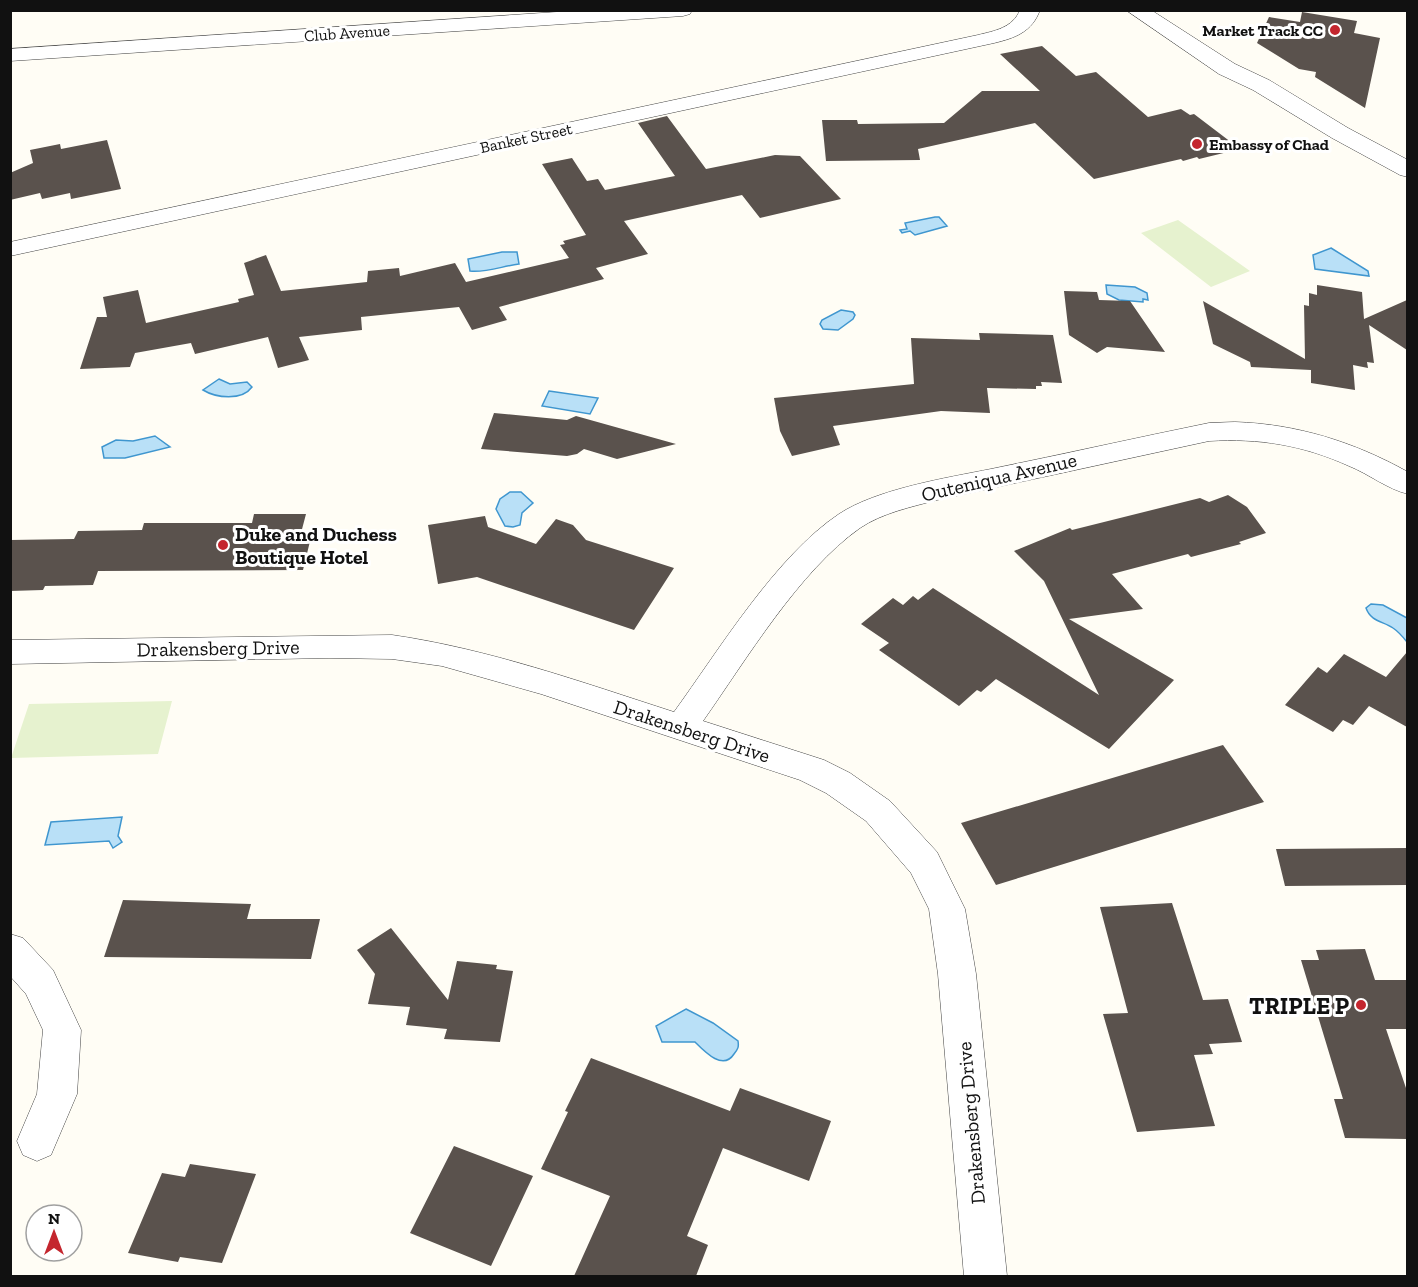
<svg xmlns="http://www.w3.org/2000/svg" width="1418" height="1287" viewBox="0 0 1418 1287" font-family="'Zilla Slab',serif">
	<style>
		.pitch { fill: #e6f2cf }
		.water { fill: #b9e0f7; stroke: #3f96cf; stroke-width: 1.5 }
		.building { fill: #5a524d }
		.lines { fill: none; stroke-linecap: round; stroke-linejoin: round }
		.minor-casing { stroke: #444; stroke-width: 1 }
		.tertiary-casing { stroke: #444; stroke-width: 1 }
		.minor { fill: #fff; fill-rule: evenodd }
		.tertiary { fill: #fff; fill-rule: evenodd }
		.poi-dot { fill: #c4262e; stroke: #fff; stroke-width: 2 }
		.labels { text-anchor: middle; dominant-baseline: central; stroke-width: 6; stroke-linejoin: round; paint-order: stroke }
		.far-poi-label { font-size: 16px; font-weight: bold; fill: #111; stroke: #fff; text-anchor: end }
		.far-street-label { font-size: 16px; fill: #111; stroke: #fff }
		.street-label { font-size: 20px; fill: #111; stroke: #fff }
		.poi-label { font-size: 20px; font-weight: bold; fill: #111; stroke: #fff; text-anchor: start }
		.near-poi-label { font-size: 24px; font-weight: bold; fill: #111; stroke: #fff; text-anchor: end }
	</style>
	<rect width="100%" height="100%" fill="#fffdf5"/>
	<path class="pitch" d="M1178,220L1250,271L1211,287L1141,233Z
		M172,701L158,754L11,758L29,704Z"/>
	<path class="water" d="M935,217H939L947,226L915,235L910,231L902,233L900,230L907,229L905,223Z
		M1331,248L1368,271L1369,276L1315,269L1313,255Z
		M502,252H517L519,264C503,266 485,273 470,271L468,259Z
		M1106,285L1135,287L1147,293L1148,300L1143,299V302L1119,300L1107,294Z
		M841,310L853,312L855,315L853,319L838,330L823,329L820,324L822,320Z
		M219,379L230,384L247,382L252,387C242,401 216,398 203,390Z
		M549,391L598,398L590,414L542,406Z
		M155,436L170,447L125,458H104L102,447L116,440L133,441Z
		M510,492H521L533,503L522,513L520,525L513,527L505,526L496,509L500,499Z
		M1371,604L1383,605L1407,618V642C1403,637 1399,632 1393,628C1383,621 1371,622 1366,608Z
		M122,817L118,836L122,842L113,848L109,841L45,845L51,822Z
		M686,1009L713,1023L738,1041C739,1047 738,1049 734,1054C723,1071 705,1052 695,1042H662L656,1026Z"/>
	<path class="building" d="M1302,12L1357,21L1354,33L1380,38L1365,108L1315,77L1316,72L1299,69L1257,43L1269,17L1300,22Z
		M1042,46L1076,76L1096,72L1148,117L1181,109L1190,115L1194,114L1240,149L1199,159L1197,157L1183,161L1181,159L1094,179L1035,123L918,149L920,160L826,161L822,120H857L858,124L944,123L982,91H1040L1000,54Z
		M667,116L706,169L775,155L800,156L841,199L760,218L742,195L624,221L648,254L596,268L604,279L499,307L507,320L472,330L459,307L361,317L362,330L299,337L309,360L278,368L268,337L195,354L191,343L135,353L130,367L80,369L97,317H107L103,297L138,290L146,323L239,302L238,299L254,295L244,263L266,255L281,291L367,282L368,271L399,268L400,276L455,263L466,282L569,258L560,245L565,244L563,241L586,235L542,164L572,158L587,181L598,179L605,190L675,176L638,123Z
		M107,140L121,189L71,199L70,193L42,199L40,193L10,200V173L33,163L30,150L60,144L61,149Z
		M1317,285L1362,292L1364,319L1407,300V350L1369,325L1374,363L1367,362L1368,368L1353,365L1355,390L1311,383V370L1251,367L1250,362L1213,344L1203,301L1305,359L1304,305L1309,306V293L1317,295Z
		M1064,291L1097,292L1099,300L1130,301L1165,352L1107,347L1097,353L1069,335Z
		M979,333L1053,335L1062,383L1041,382L1042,386H1036V389L987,388L990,413L941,411L833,426L840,445L792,456L780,431L774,398L914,384L911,338L980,340Z
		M494,413L567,420L576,416L676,444L617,459L584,449L577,454L567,456L481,449Z
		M1228,495L1247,507L1266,533L1239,542L1241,544L1191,557L1188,554L1112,574L1143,609L1069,619L1174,680L1109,749L996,679L981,692L977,690L959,706L879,650L889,643L861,624L893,598L903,605L913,596L918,600L933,588L1099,695L1044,581L1014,551L1070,528L1072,530L1200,498L1209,502Z
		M254,514H306L301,533H312L303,570L98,571L93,585L45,586L43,590L10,591V540L74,539L78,531L142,530L144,523H252Z
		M485,516L488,527L536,544L556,519L573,525L586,540L674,568L634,630L477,577L438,584L428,525Z
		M1407,652V727L1369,706L1353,725L1343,720L1333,732L1285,705L1318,667L1327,673L1344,654L1386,677Z
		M1223,745L1264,802L996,885L961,823Z
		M1407,848V885L1285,886L1276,849Z
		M123,900L251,904L247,919H320L311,959L104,957Z
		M1172,903L1203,1000L1228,999L1242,1042L1209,1044L1213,1054L1194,1055L1215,1126L1137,1132L1103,1014L1128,1013L1100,907Z
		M391,928L448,1000L457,961L497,965L496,969L513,971L500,1042L444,1039L447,1029L406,1025L410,1007L368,1004L375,974L357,950Z
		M1365,949L1375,980H1407V1029H1386L1407,1091V1139L1345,1138L1334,1099H1343L1301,960H1319L1316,950Z
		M591,1058L730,1111L740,1088L831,1121L809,1181L723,1148L687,1236L708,1245L696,1276H574L610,1196L541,1169L568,1112L565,1111Z
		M454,1146L533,1176L491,1266L410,1233Z
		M190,1164L256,1174L222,1263L180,1257L178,1262L128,1253L162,1173L185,1177Z"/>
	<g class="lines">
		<defs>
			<path id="minor" d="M587,10H692L690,14L683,16L10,61V49Z
				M1020,10H1040C1032,32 1015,38 994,43L10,256V242L978,35C994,31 1013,28 1020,10Z
				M1235,422C1297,424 1354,442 1408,472V494C1387,489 1369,474 1349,466C1303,445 1259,438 1209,441L937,500C911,507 882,513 860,528C799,571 746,660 703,721L824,760L850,773L890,801L937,852L965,909L976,974L1007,1276H964L938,974L929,909L911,873L866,821L826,793L800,780L541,694L442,666L392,659L329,658L10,664V640L392,635C489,649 581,682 674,712C719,650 776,556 839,514C877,489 946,478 991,469C1064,454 1136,438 1209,423Z
				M10,934L23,938L53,970L81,1030L77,1094L51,1155L37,1161L23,1155L17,1141L37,1094L43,1030L26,994L10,976Z"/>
			<path id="tertiary" d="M1126,10H1151L1235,64L1269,80L1348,128L1408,160V177L1400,175L1332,138L1253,90L1219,74Z"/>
		</defs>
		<use href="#minor" class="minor-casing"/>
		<use href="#tertiary" class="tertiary-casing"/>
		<use href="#minor" class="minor"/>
		<use href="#tertiary" class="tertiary"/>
	</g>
	<g class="poi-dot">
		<circle cx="1335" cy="30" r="6"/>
		<circle cx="1197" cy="144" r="6"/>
		<circle cx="223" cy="545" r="6"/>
		<circle cx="1361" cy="1005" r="6"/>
	</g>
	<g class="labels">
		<g class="far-poi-label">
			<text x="1323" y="30">Market Track CC</text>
			<text x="1209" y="144" text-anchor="start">Embassy of Chad</text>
		</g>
		<g class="far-street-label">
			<text transform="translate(347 33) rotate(-4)">Club Avenue</text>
			<text transform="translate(526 138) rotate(-12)">Banket Street</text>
		</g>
		<g class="street-label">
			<text transform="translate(999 477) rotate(-13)">Outeniqua Avenue</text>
			<text transform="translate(218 648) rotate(-1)">Drakensberg Drive</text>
			<text transform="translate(692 731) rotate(18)">Drakensberg Drive</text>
			<text transform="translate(971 1123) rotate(-95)">Drakensberg Drive</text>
		</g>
		<g class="poi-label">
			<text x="235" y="534">Duke and Duchess<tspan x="235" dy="23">Boutique Hotel</tspan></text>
		</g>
		<g class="near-poi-label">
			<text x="1349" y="1005">TRIPLE P</text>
		</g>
	</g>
	<rect width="1418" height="1287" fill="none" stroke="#111111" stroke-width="24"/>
	<g transform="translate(54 1233)"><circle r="28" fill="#ffffff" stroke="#a0a0a0" stroke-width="1.5"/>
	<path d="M0-4.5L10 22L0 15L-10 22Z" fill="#c4262e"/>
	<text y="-9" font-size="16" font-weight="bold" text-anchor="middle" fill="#111111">N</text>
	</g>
</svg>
